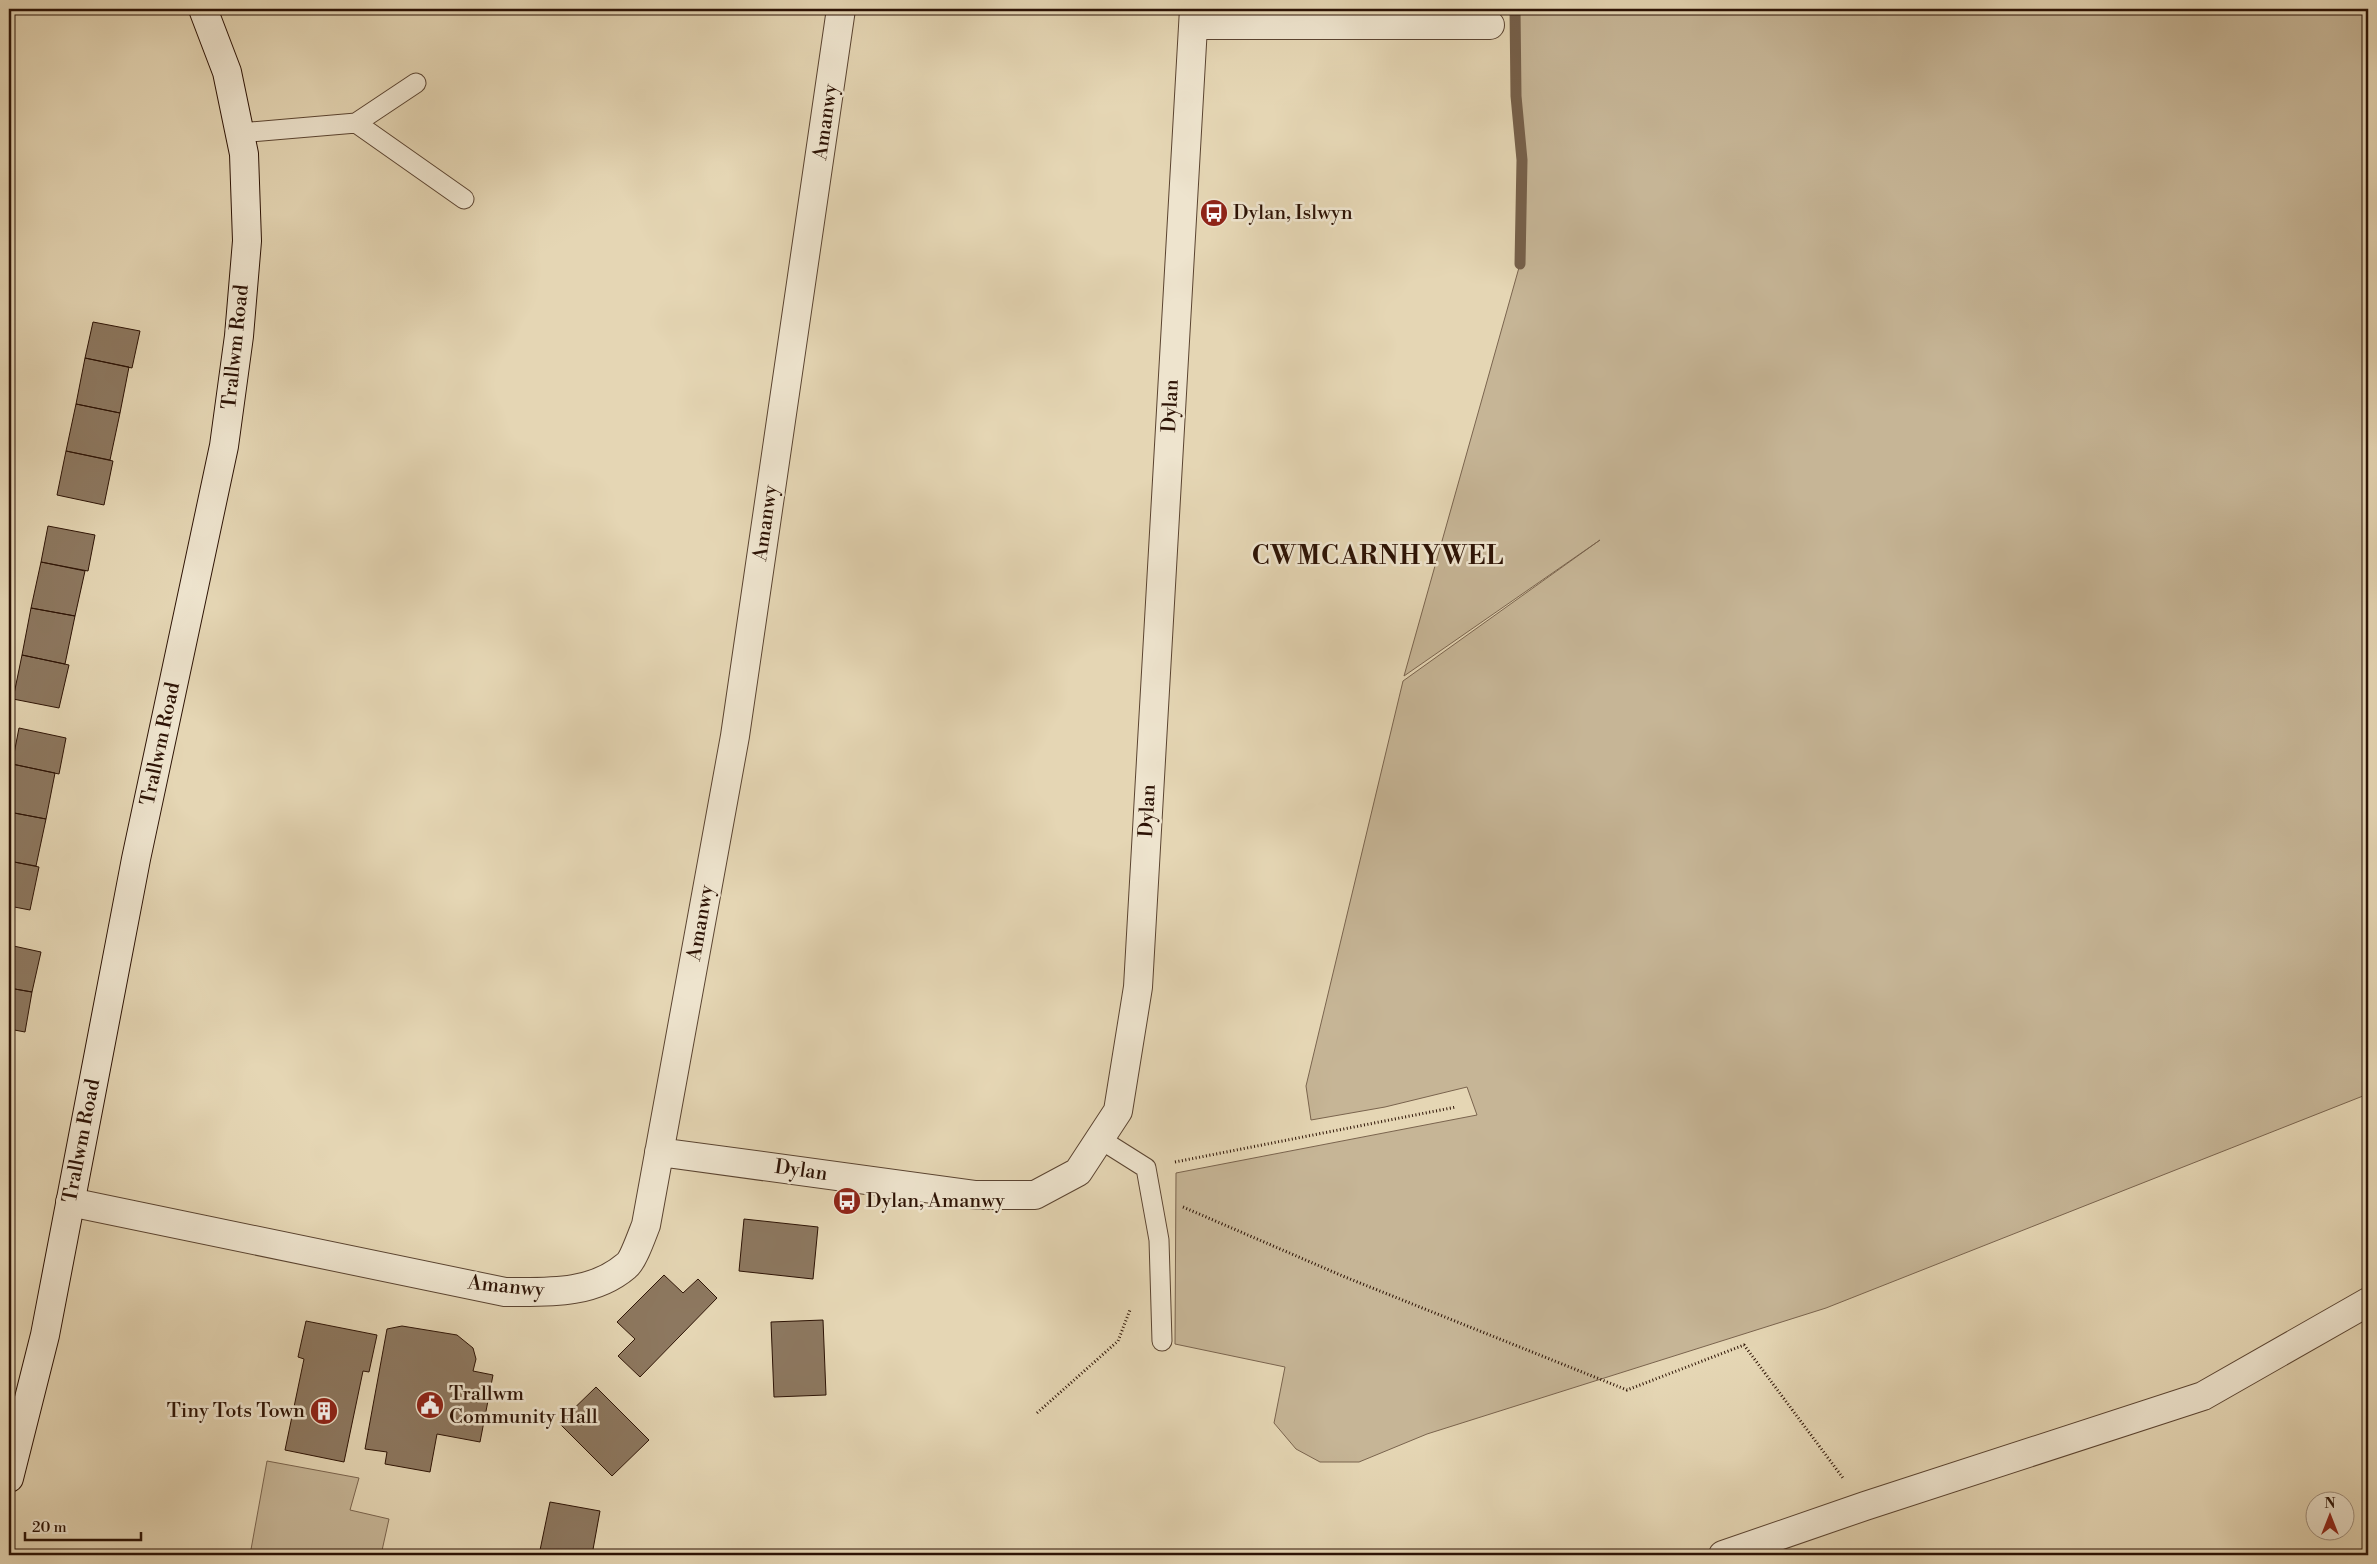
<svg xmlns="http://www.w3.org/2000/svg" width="2377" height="1564" viewBox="0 0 2377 1564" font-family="'Libre Bodoni',serif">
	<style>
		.green { fill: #c6b596; stroke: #7a644e }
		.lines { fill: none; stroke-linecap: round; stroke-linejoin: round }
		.stream { stroke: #76604a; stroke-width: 11 }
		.building { fill: #8d7860; stroke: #2d1305 }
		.lane-casing { stroke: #5b4431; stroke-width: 21 }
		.street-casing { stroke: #5b4431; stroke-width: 30 }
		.secondary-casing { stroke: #2d1305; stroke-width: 30 }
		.path { stroke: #2d1305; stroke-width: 3; stroke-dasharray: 1 2.5; stroke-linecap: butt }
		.lane { stroke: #eee4ce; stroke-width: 19 }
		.street { stroke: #eee4ce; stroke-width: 28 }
		.secondary { stroke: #eee4ce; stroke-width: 28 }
		.labels { text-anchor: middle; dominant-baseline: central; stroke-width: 5; stroke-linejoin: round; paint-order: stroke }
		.street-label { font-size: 20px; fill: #2d1305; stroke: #eee4ce }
		.poi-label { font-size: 20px; fill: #2d1305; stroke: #eee4ce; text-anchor: start }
		.district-label { font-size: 25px; font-weight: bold; letter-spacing: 1px; fill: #2d1305; stroke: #eee4ce }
	</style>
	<rect width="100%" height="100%" fill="#e5d6b4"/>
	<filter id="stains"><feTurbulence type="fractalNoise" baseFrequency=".004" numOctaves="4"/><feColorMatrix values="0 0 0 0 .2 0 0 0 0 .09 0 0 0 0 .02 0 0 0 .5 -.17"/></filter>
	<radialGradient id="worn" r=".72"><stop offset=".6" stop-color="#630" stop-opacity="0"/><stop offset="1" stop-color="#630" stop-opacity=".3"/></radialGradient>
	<path class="green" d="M1515,9H2368V1094L1826,1308L1427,1434L1359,1462H1320L1296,1449L1274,1423L1285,1367L1175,1344L1176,1173L1477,1115L1467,1087L1385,1107L1311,1120L1306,1086L1403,681L1600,540L1404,676L1520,264L1522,160L1516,96Z
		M267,1461L359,1478L350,1510L389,1519L381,1555H250Z"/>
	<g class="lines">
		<path class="stream" d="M1515,9L1516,96L1522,160L1520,264"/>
	</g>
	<path class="building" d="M1063,9H1118L1117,13Z
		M93,322L140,331L132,368L85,358Z
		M85,358L129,367L120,413L76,404Z
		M76,404L120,413L110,460L66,451Z
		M66,451L113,461L104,505L57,495Z
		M48,526L95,535L88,571L41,562Z
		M41,562L85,571L75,616L31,608Z
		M31,608L75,616L65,664L22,655Z
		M22,655L69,665L59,708L13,699Z
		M19,728L66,738L59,774L12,764Z
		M12,764L55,773L46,819L9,812V778Z
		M9,812L46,819L36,866L9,861Z
		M9,861L39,867L30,910L9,906Z
		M9,945L41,952L32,992L9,988Z
		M9,988L32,992L25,1032L9,1029Z
		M9,1061L13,1062L9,1085Z
		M744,1219L818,1227L813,1279L739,1271Z
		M664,1275L683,1293L698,1279L717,1298L640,1377L618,1356L635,1339L617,1322Z
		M823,1320L826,1395L774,1397L771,1322Z
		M306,1321L377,1335L369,1372L363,1371L344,1462L285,1450L304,1359L298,1357Z
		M402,1326L457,1335L473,1348L476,1359L473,1371L493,1375L480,1442L437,1434L430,1472L385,1464L387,1452L365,1449L387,1329Z
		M596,1387L649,1440L612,1476L559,1423Z
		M550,1502L600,1511L592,1555H539Z"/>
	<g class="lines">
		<defs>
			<path id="lane" d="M356,123L464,199
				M240,133L356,123L416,83
				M1100,1139L1146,1168L1159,1240L1162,1341"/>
			<path id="street" d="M1194,25H1490
				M659,1152L976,1195H1035L1078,1172L1118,1111L1138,987L1194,9
				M70,1202L505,1292C547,1292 592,1295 626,1266C633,1261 642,1235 646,1225L735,736L841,9
				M1723,1555L1865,1506L2203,1396L2368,1302"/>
			<path id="secondary" d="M9,1478L45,1335L136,859L224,446L239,336L247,241L244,154L227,72L203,9"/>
		</defs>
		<use href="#lane" class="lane-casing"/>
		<use href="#street" class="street-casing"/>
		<use href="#secondary" class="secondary-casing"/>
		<path class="path" d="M1175,1162L1456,1107
			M1183,1207L1345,1277L1627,1390L1744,1345L1843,1478
			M1037,1413L1118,1341L1130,1310"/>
		<use href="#lane" class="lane"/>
		<use href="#street" class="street"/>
		<use href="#secondary" class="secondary"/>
	</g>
	<defs>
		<symbol id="bus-disc" viewBox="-11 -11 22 22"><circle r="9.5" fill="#8f2418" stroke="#eee4ce"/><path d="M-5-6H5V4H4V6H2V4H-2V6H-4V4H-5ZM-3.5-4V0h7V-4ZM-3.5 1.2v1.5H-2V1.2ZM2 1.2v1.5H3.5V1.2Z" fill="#fff"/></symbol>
		<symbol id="civic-disc" viewBox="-11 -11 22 22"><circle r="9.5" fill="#8f2418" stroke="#eee4ce"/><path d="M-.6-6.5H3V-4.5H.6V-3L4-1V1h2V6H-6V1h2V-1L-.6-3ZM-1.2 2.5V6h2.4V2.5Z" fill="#fff"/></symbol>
		<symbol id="building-disc" viewBox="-11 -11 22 22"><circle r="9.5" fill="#8f2418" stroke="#eee4ce"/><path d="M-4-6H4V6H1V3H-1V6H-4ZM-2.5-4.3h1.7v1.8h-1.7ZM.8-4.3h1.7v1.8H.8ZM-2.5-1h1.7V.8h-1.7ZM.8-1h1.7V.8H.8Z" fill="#fff"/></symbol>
	</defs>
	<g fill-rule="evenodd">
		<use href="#bus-disc" x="1198" y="197" width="32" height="32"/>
		<use href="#bus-disc" x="831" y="1185" width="32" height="32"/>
		<use href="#civic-disc" x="414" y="1389" width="32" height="32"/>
		<use href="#building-disc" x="308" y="1395" width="32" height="32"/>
	</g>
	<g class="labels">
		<g class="street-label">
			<text transform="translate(826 122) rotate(-82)">Amanwy</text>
			<text transform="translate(236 347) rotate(-84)">Trallwm Road</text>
			<text transform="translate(1171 406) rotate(-87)">Dylan</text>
			<text transform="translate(766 523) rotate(-82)">Amanwy</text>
			<text transform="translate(161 744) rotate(-78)">Trallwm Road</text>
			<text transform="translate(1148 811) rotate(-87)">Dylan</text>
			<text transform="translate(701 923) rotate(-80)">Amanwy</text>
			<text transform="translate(82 1141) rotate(-79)">Trallwm Road</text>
			<text transform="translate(801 1171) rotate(8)">Dylan</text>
			<text transform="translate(506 1287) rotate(6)">Amanwy</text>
		</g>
		<g class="poi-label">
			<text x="1233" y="213">Dylan, Islwyn</text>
			<text x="866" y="1201">Dylan, Amanwy</text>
			<text x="449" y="1394">Trallwm<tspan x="449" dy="23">Community Hall</tspan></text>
			<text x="305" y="1411" text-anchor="end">Tiny Tots Town</text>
		</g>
		<g class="district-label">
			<text x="1378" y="556">CWMCARNHYWEL</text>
		</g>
	</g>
	<rect width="2377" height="1564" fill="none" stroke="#e5d6b4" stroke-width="30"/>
	<rect x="10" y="10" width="2357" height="1544" fill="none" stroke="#2d1305" stroke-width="2.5"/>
	<rect x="15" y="15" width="2347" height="1534" fill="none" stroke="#2d1305"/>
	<g transform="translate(2330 1516)"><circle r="24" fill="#eee4ce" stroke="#a1907e"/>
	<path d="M0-4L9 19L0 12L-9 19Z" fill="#8f2418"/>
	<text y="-8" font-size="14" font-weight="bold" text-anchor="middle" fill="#2d1305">N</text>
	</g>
	<path d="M25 1532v8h116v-8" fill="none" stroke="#2d1305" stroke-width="2.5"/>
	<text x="32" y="1532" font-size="15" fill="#2d1305" stroke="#eee4ce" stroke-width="4" paint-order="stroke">20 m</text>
	<rect width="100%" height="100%" filter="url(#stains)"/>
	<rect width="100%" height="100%" fill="url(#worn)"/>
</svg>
